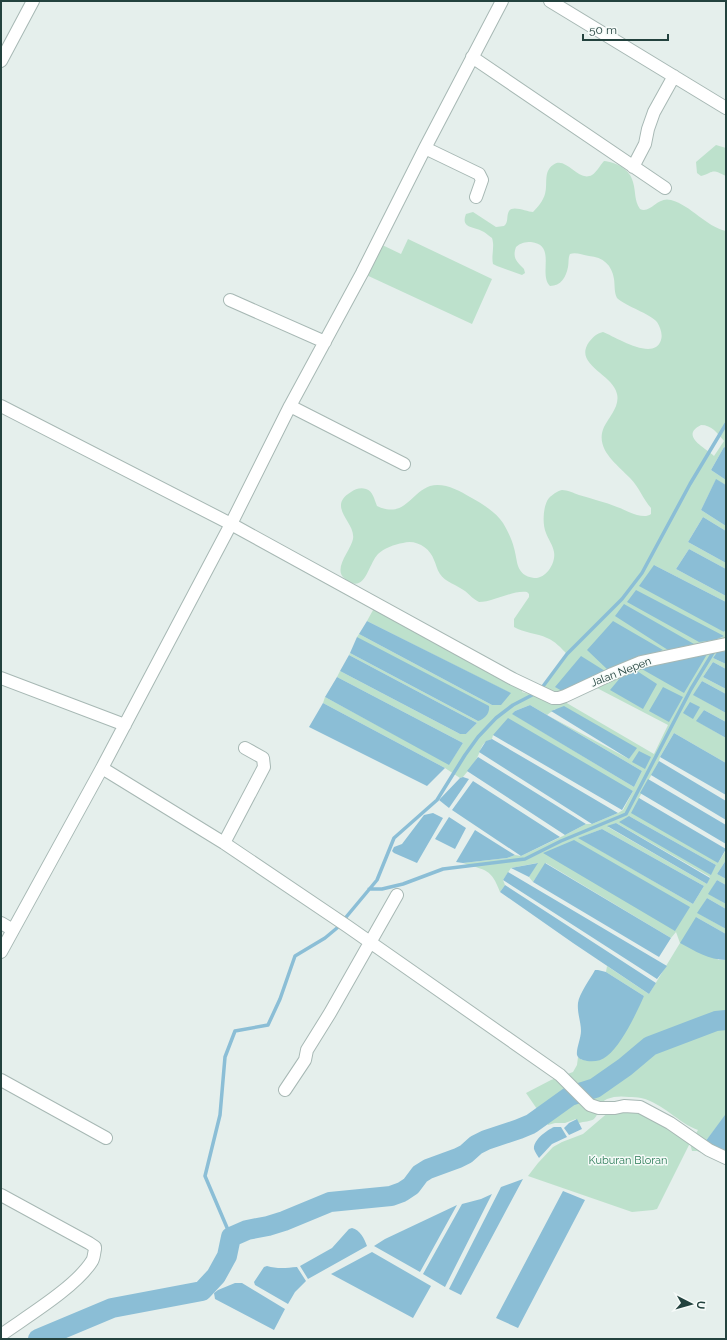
<svg xmlns="http://www.w3.org/2000/svg" width="727" height="1340" viewBox="0 0 727 1340" font-family="Raleway,sans-serif">
	<style>
		.green { fill: #bde1cc; fill-rule: evenodd }
		.water { fill: #8bbed6 }
		.lines { fill: none; stroke-linecap: round; stroke-linejoin: round }
		.stream { stroke: #8bbed6; stroke-width: 3.5 }
		.river { stroke: #8bbed6; stroke-width: 20 }
		.minor-casing { stroke: #a7b8b4; stroke-width: 14 }
		.minor { stroke: #fff; stroke-width: 12 }
		.labels { text-anchor: middle; dominant-baseline: central; stroke-width: 3; stroke-linejoin: round; paint-order: stroke }
		.street-label { font-size: 11px; fill: #23423e; stroke: #f6fbf9 }
		.park-label { font-size: 11px; fill: #2a7b56; stroke: #f6fbf9 }
	</style>
	<rect width="100%" height="100%" fill="#e5efec"/>
	<path class="green" d="M716,145L726,148V176C711,168 714,172 701,176L697,173L696,162Z
		M604,161C616,162 630,169 633,182C636,192 634,200 640,209C651,214 657,196 671,200C692,206 705,226 726,231V448L724,447L711,470L726,480V485L716,480L701,510L726,526V531L703,517L688,542L726,563V569L689,549L676,569L726,596V602L654,565L724,632L726,629V651L717,652L713,658L726,664V669L713,662L703,677L726,689V694L702,681L694,695L726,713V722L704,710L697,721L726,738V763L674,733L660,757L659,761L639,798L718,863L726,850V860L717,874L726,879V885L717,880L709,894L726,904V909L707,898L698,913L726,929V934L696,917L718,960H726V1115L705,1142L706,1144L726,1151V1162L697,1151H692L690,1143L657,1209L653,1210L632,1212L528,1176L538,1163L553,1147L562,1142L583,1134L610,1111L641,1112L691,1142L698,1130C678,1123 663,1103 641,1098C637,1097 633,1097 629,1097C622,1096 614,1096 607,1099C599,1102 600,1113 594,1119C590,1122 584,1121 579,1123L576,1119L565,1123H555L548,1125L526,1093L551,1080L573,1072L577,1065L578,1057L582,1060L644,996L606,972L607,966L649,994L680,943L676,932L671,938L546,863L533,882L529,877L537,863L511,868L503,880L505,885L500,892C491,868 486,871 463,863L507,858L515,855L521,856L565,835L586,824H592L618,813L623,810L633,791L493,735L492,739C480,743 482,749 477,758C473,765 468,771 463,777L460,778L445,768L323,703L325,697L449,764L463,743L337,677L340,671L460,734H466L477,723L349,655L350,653L478,721L357,637L359,634L492,705L510,693L367,621L378,601L526,682L522,692L533,695L546,683L567,654C561,648 555,641 547,638C537,633 524,633 514,627V619L529,597V594L527,592C512,590 494,602 479,602C473,599 470,595 465,591C457,585 445,582 440,574C437,570 436,564 434,560C430,548 416,539 403,543C395,544 383,549 378,554C368,564 365,597 344,578C333,568 351,550 353,539C356,522 326,507 351,492C355,489 361,487 366,489C373,491 374,499 377,506C405,519 410,493 430,486C443,482 459,490 470,497C481,503 496,512 503,523C507,530 512,539 514,548C518,561 515,575 534,578C546,579 556,563 554,552C553,545 548,539 546,533C542,524 543,505 549,498C552,495 557,491 562,490C567,490 574,493 579,495C592,499 605,502 617,507C623,509 630,513 637,515C642,516 647,517 651,514V508C643,499 639,487 630,478C618,465 594,449 604,427C609,417 620,406 617,394C613,374 573,365 589,342C594,336 596,334 603,332C616,337 654,362 661,340C663,334 660,327 657,322C649,313 627,307 617,298C614,292 615,286 614,279C612,265 603,257 589,256C582,255 576,252 570,254C568,258 569,262 568,267C566,277 561,286 550,286C538,274 557,245 531,242C525,242 520,243 516,247C512,258 517,262 524,269L525,273L522,275L497,266L493,264C491,255 495,247 492,238C489,236 487,234 484,232C475,226 460,229 466,214L473,212L496,227L504,226C509,222 506,216 509,211C513,205 527,212 533,212C538,207 543,201 545,194C548,184 543,172 553,165C566,155 578,183 592,175C597,172 600,165 604,161ZM701,425C712,425 717,433 724,441L714,456C706,448 679,436 701,425ZM595,687L668,725L654,754L565,702ZM530,705L642,771L634,787L513,714L515,711ZM555,709L636,748L629,759L547,715ZM629,816L716,865L711,874H710ZM616,823L710,877L707,884L608,827ZM602,829L704,886L693,904L579,838Z
		M408,239L492,279L472,324L362,273L376,242L401,254Z"/>
	<path class="water" d="M724,447L726,448V480L711,470Z
		M716,479L726,485V526L701,510Z
		M703,517L726,531V563L688,542Z
		M689,549L726,569V596L676,569Z
		M654,565L726,602V629L724,632L639,586Z
		M636,590L724,636L715,640L699,642L627,602Z
		M624,604L694,644L668,650L615,616Z
		M367,621L511,693L501,705H492L359,634Z
		M613,621L663,650L608,670L587,650Z
		M357,637L489,706C490,713 485,719 478,721L350,653Z
		M709,651L684,693L640,668Z
		M726,651V664L713,658L717,652Z
		M349,655L477,723L466,734H460L340,671Z
		M581,656L605,671L562,691L555,687Z
		M713,662L726,669V689L703,677Z
		M637,671L657,684L643,709L610,690L620,678Z
		M337,677L463,743L449,765L325,697Z
		M702,681L726,694V713L693,695Z
		M663,687L683,697L669,722L649,711Z
		M690,702L700,707L693,719L683,713Z
		M323,703L445,768L427,786L309,727Z
		M530,705L642,771L634,787L512,714L515,711Z
		M564,706L637,748L629,759L551,711Z
		M704,710L726,722V738L696,721Z
		M508,718L633,791L622,810L493,735Z
		M674,733L726,763V795L660,757Z
		M492,739L618,813L592,824L479,752L486,741Z
		M639,751L651,757L645,769L632,762Z
		M478,757L586,824L565,835L467,771Z
		M659,761L726,801V820L651,775Z
		M463,777L469,779L449,808L439,800L460,778Z
		M648,779L726,825V844L640,793Z
		M473,781L560,837L521,856L452,810Z
		M639,798L726,849L718,863L631,813Z
		M433,813L443,818L417,863L394,853L392,851L394,847L402,844L424,815Z
		M629,816L716,865L711,875L619,822Z
		M449,817L466,828L455,849L435,839Z
		M616,823L710,878L707,884L607,826Z
		M602,829L704,886L693,904L578,838Z
		M475,830L515,855L507,858L463,863L456,862Z
		M574,840L690,907L675,931L543,853Z
		M726,860V879L717,874Z
		M538,863L529,877L511,868Z
		M545,863L671,938L659,957L533,882Z
		M508,872L667,966L657,979L503,880Z
		M717,880L726,885V904L708,894Z
		M505,885L656,983L649,994L573,943L500,892Z
		M707,898L726,909V929L697,913Z
		M696,917L726,934V960C709,960 695,951 680,943Z
		M595,970H598L606,972L644,996C637,1012 621,1046 607,1056C601,1061 594,1062 587,1061C583,1060 578,1059 577,1055C576,1049 581,1038 581,1031C581,1022 577,1013 578,1003C579,994 590,979 595,970Z
		M725,1115H726V1151L706,1144L705,1142Z
		M577,1119L582,1129L569,1135L564,1128L569,1123Z
		M554,1127H561L567,1137L552,1144L539,1158C537,1155 535,1152 534,1149C533,1140 547,1130 554,1127Z
		M523,1179L461,1295L449,1289L501,1187Z
		M563,1191L585,1200L518,1328L496,1318Z
		M492,1194L445,1287L423,1274L462,1204L481,1199Z
		M457,1205L420,1272L374,1246L385,1239Z
		M352,1228C360,1230 364,1238 367,1246L308,1279L300,1266L332,1248L349,1229Z
		M372,1252L431,1286L413,1318L331,1274Z
		M267,1266C277,1269 286,1268 297,1267L306,1281L295,1292L288,1304L255,1285L254,1282L264,1267Z
		M235,1283H242L285,1309L274,1330L215,1299L214,1293L218,1290Z"/>
	<g class="lines">
		<path class="stream" d="M541,689L567,654L622,599L642,573L690,484L726,424
			M369,889H382L403,884L443,869L525,859L561,841L626,814L691,689L714,651
			M231,1237L205,1176L220,1115L225,1057L235,1031L268,1025L280,999L295,956L325,938L337,928L377,880L394,838L437,800L465,755L478,737L496,718L513,705L536,693"/>
		<path class="river" d="M38,1339L112,1308L202,1291L216,1276L227,1256L231,1237L247,1230L268,1226L284,1221L330,1202L391,1196L402,1192L411,1186L420,1174L428,1169L458,1158L466,1154L476,1145L486,1140L519,1129L531,1124L570,1096L595,1088L625,1067L650,1046L716,1021L726,1020"/>
		<defs>
			<path id="minor" d="M550,1L726,108
				M472,57L665,188
				M1,61L33,1
				M425,148L479,174L482,180L476,197
				M633,167L645,144L648,129L654,112L674,76
				M230,300L325,342
				M1,406L231,524L513,679L553,698H559L565,696L612,674L641,662L726,644
				M290,406L404,464
				M1,678L125,725
				M102,768L224,843L347,926L560,1075L590,1105L599,1108H615L624,1106L640,1107L670,1123L709,1150L726,1158
				M224,843L264,767L263,758L245,748
				M1,923L13,930
				M1,952L102,768L231,524L290,406L362,273L425,148L502,1
				M1,1080L106,1138
				M285,1090L305,1060L307,1050L330,1013L397,895
				M1,1195L89,1243L95,1247V1249C94,1253 94,1258 92,1261C76,1287 26,1317 1,1335"/>
		</defs>
		<use href="#minor" class="minor-casing"/>
		<use href="#minor" class="minor"/>
	</g>
	<g class="labels">
		<g class="street-label">
			<text transform="translate(621 672) rotate(-21)">Jalan Nepen</text>
		</g>
		<g class="park-label">
			<text x="628" y="1160">Kuburan Bloran</text>
		</g>
	</g>
	<rect width="727" height="1340" fill="none" stroke="#23423e" stroke-width="4"/>
	<g transform="translate(691 1304) rotate(96)" stroke="#f6fbf9" stroke-width="3" paint-order="stroke">
	<path d="M0-3L7 15L0 10L-7 15Z" fill="#23423e"/>
	<text y="-6" font-size="11" font-weight="bold" text-anchor="middle" fill="#23423e">U</text>
	</g>
	<path d="M583 34v6h85v-6" fill="none" stroke="#23423e" stroke-width="2"/>
	<text x="589" y="34" font-size="12" fill="#23423e" stroke="#f6fbf9" stroke-width="3" paint-order="stroke">50 m</text>
</svg>
